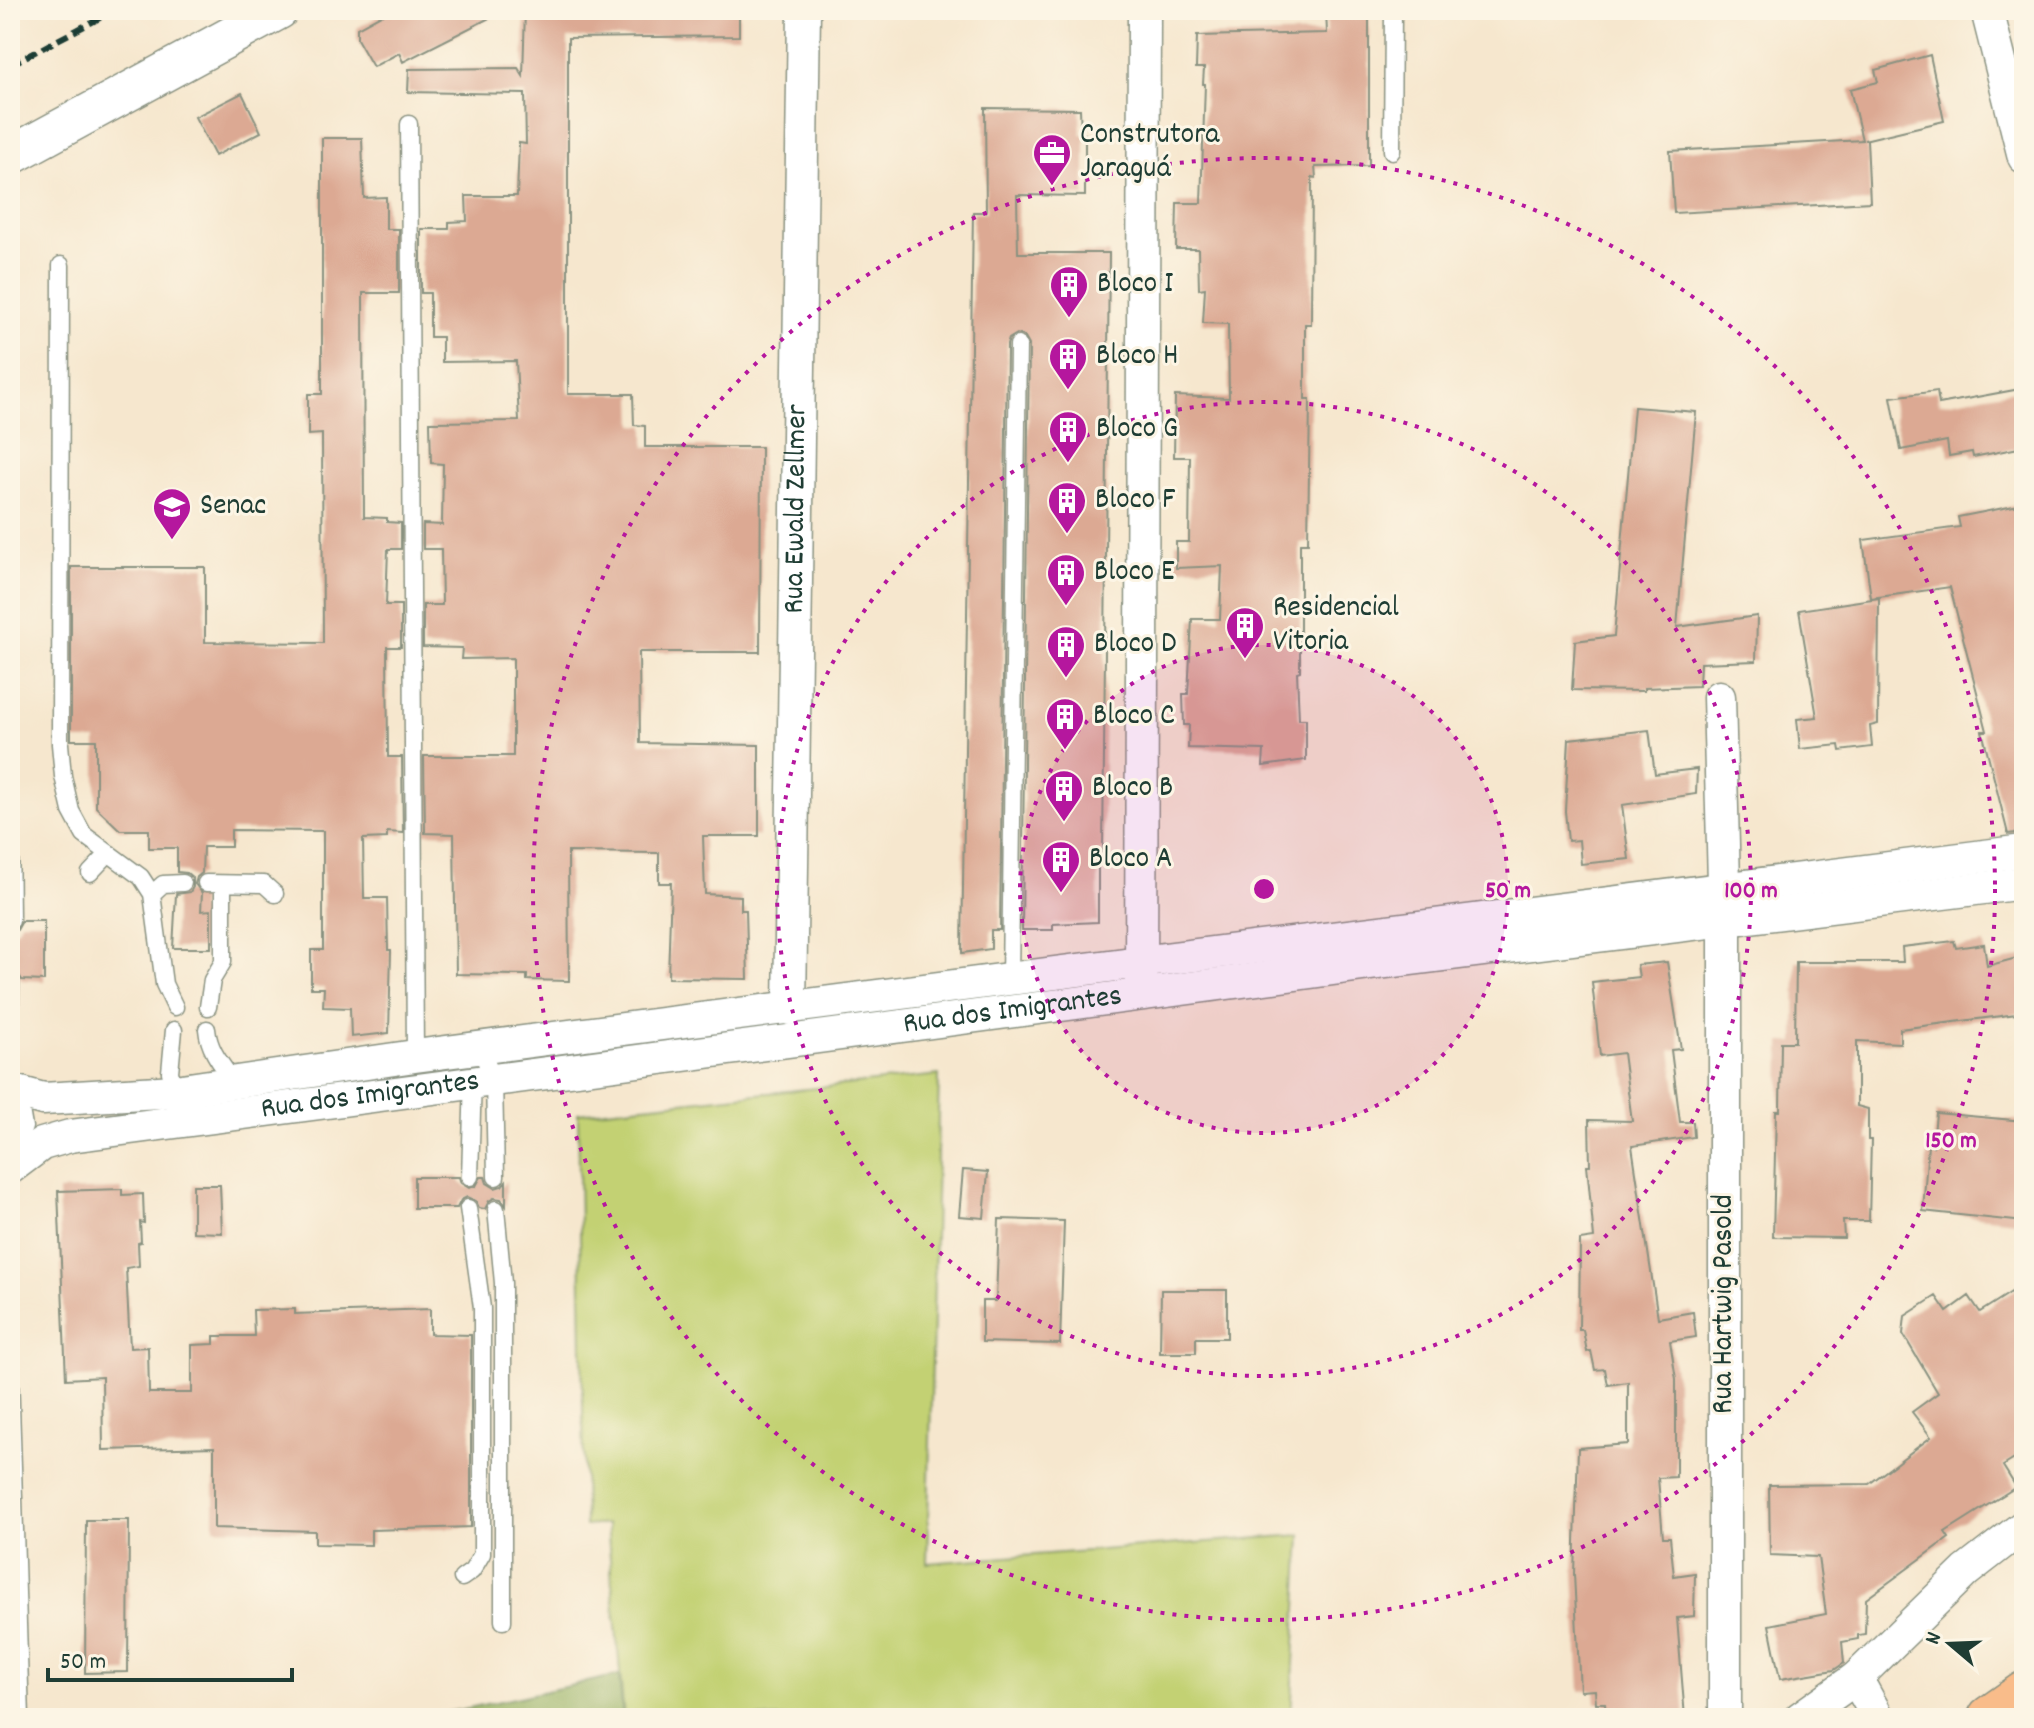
<svg xmlns="http://www.w3.org/2000/svg" width="2034" height="1728" viewBox="0 0 2034 1728" font-family="Dekko,sans-serif">
	<style>
		.green { fill: #c3d173; stroke: #718754; stroke-width: 2 }
		.forest { fill: #9ab365; stroke: #5c784c; stroke-width: 2 }
		.building { fill: #dca993 }
		.lines { fill: none; stroke-linecap: round; stroke-linejoin: round }
		.service-casing { stroke: #8a9281; stroke-width: 19 }
		.minor-casing { stroke: #8a9281; stroke-width: 35 }
		.tertiary-casing { stroke: #8a9281; stroke-width: 41 }
		.trunk-casing { stroke: #8a9281; stroke-width: 47 }
		.service { stroke: #fff; stroke-width: 16 }
		.minor { stroke: #fff; stroke-width: 32 }
		.tertiary { stroke: #fff; stroke-width: 38 }
		.trunk { stroke: #f9bc8a; stroke-width: 44 }
		.rail { stroke: #1f3d34; stroke-width: 6; stroke-dasharray: 12 6; stroke-linecap: butt }
		.ring { fill: none; stroke: #b5179e; stroke-width: 4; stroke-dasharray: 4 8 }
		.labels { text-anchor: middle; dominant-baseline: central; stroke-width: 6; stroke-linejoin: round; paint-order: stroke }
		.poi-label { font-size: 30px; fill: #1f3d34; stroke: #fcf5e5; text-anchor: start }
		.street-label { font-size: 30px; fill: #1f3d34; stroke: #fcf5e5 }
		.centre { fill: #b5179e; stroke: #fcf5e5; stroke-width: 4 }
		.ring-label { font-size: 24px; text-anchor: middle; font-weight: bold; fill: #b5179e; stroke: #fcf5e5; stroke-width: 6; stroke-linejoin: round; paint-order: stroke }
	</style>
	<rect width="100%" height="100%" fill="#fcf5e5"/>
	<filter id="ink" filterUnits="userSpaceOnUse"><feTurbulence type="fractalNoise" baseFrequency=".0125" numOctaves="2"/><feDisplacementMap in="SourceGraphic" scale="16" xChannelSelector="R" yChannelSelector="G"/><feConvolveMatrix kernelMatrix="1 2 1 2 8 2 1 2 1" color-interpolation-filters="sRGB"/></filter>
	<filter id="wash" filterUnits="userSpaceOnUse"><feTurbulence type="fractalNoise" baseFrequency=".006" numOctaves="4" result="noise"/><feDisplacementMap in="SourceGraphic" scale="32" xChannelSelector="R" yChannelSelector="G"/><feGaussianBlur stdDeviation="1.8" result="paint"/><feColorMatrix in="noise" values="0 0 0 0 0 0 0 0 0 0 0 0 0 0 0 0 0 1.4 0 .05"/><feComposite in="paint" operator="in"/></filter>
	<g filter="url(#wash)">
		<rect width="100%" height="100%" fill="#f6e7ce"/>
		<path class="green" d="M939,1075L927,1563L1301,1535L1291,1718H624L607,1524L585,1526L578,1113Z"/>
		<path class="forest" d="M619,1675L623,1718H423Z"/>
		<g id="blocks">
			<path class="building" d="M390,10H505L403,62L399,53L373,67L357,39V28Z
				M525,10H739V36L568,38V394H633L634,425L645,426V447H761L760,652H639L640,743L759,745V836H703L705,894L741,896V910H746L748,979L668,978L671,883H659V853L568,852L569,981L527,980V975L456,974L454,834L425,833L424,756H513V658L461,659L462,648L423,647V605H442L441,549H423V524L442,525L443,464L431,463L430,422L519,421L516,361L442,362V337H430V293H421V229H449V222L467,221L466,196H517L519,143L526,144L525,94L408,92L409,69L518,68L523,76Z
				M1326,10H1369V166L1315,167L1316,178L1312,177L1311,324H1305V399H1310L1308,543H1300V671L1297,672L1299,719H1306V760L1263,766L1264,750L1188,748L1189,725H1184L1183,694H1188L1192,619H1220L1222,566L1176,568V542H1189L1190,457H1174L1175,396L1229,398L1228,324L1203,323L1205,288L1199,289L1198,249H1176L1177,203H1201L1205,84H1203L1204,68H1196L1197,36L1327,33Z
				M1930,55L1944,121L1864,140H1867L1870,202L1674,213L1670,151L1862,140L1850,89L1878,82L1875,70Z
				M242,93L261,132L215,156L195,117Z
				M985,108L1080,109L1081,134H1085V196L1017,195L1018,253H1109L1103,852H1098V922L1053,924V930H1022L1029,345L1024,336L1017,334L1009,339L1007,345L1000,930H991V949L962,953L973,212H986Z
				M322,138H362L364,198L386,197V229H399V293H363L364,517L387,518V522L401,523V549H388L386,605H401V647H387L388,757H402L403,833L387,832V838L363,839L364,898H387L388,950H391L389,1033L351,1037L350,1008L323,1007L324,988H311V950H323V831L231,830V847H203L202,873L197,877L195,884L202,893L201,911L211,910V948H173L176,894L190,892L193,887V878L187,873L177,872V848H149V830H120L96,807V740H71V567H205V642L323,643L322,434L308,435V394H322Z
				M2020,389L2024,411V447L1973,457L1972,452L1949,456L1947,441L1901,450L1891,397L1937,391L1939,404Z
				M1634,407L1696,412L1677,627L1757,616L1756,661L1700,663L1699,686L1644,688V691L1572,690L1575,641L1614,636Z
				M2024,504V832L2008,834L1982,731H1987L1950,587L1871,598L1863,540L1960,527L1958,517Z
				M1879,598L1878,724L1870,726L1872,747L1840,751L1839,745L1800,749L1797,719L1817,717L1799,610Z
				M1649,730L1655,774L1697,769L1696,794L1622,805L1629,859L1581,864L1579,840L1568,841L1565,811L1569,739Z
				M22,921H44V981L22,980L17,972L10,970V932L17,930Z
				M1954,941L1956,948L1984,944L1987,966L2024,956V1013L1900,1029V1043L1857,1041V1106L1868,1109V1140H1871L1869,1221H1843L1844,1238L1773,1237L1776,1111H1780L1781,1042H1795L1796,962H1903L1902,947Z
				M1667,962L1681,1049L1671,1050L1680,1122H1693L1694,1137L1632,1146L1658,1318L1693,1312L1696,1337L1670,1341L1676,1379V1477L1658,1478L1663,1537H1670L1674,1576L1695,1573L1694,1616L1677,1618L1685,1718H1606L1605,1703H1596L1595,1690L1580,1691L1574,1574L1578,1448L1628,1444V1382L1608,1385L1605,1369L1595,1370L1591,1351L1587,1352L1583,1330H1579L1580,1240L1594,1238L1587,1165H1590L1589,1120L1632,1121L1623,1053L1600,1056L1592,982L1639,977L1637,965Z
				M1936,1113L2024,1121V1222L1923,1211L1928,1145L1933,1146Z
				M963,1170L988,1172L984,1218L959,1216Z
				M414,1177H459L461,1183L469,1188L476,1186L481,1177H485L487,1183L495,1188L502,1186L506,1181V1206L501,1199L494,1198L489,1201L485,1209L479,1208L476,1201L467,1197L461,1200L457,1208H414Z
				M193,1185H220L222,1233L193,1232Z
				M122,1189V1195L143,1194L144,1223L140,1222L141,1242L138,1243L139,1266L126,1268L130,1348L148,1347L149,1393H192V1345L214,1344V1336H254L253,1310L295,1309V1314L430,1309V1334L471,1335V1527L371,1530V1545L315,1544V1531L214,1528V1447L103,1450L102,1377L66,1379L58,1191Z
				M999,1219L1064,1221L1060,1344L982,1342V1301H996Z
				M2024,1284V1453L2003,1466L2016,1487L1945,1532L1949,1538L1866,1599L1865,1634L1858,1635V1639L1842,1642L1844,1663L1834,1670L1780,1679L1769,1625L1826,1614L1818,1557L1770,1555L1769,1485L1869,1484L1931,1437L1912,1412L1938,1393L1903,1334L1905,1316L1936,1296L1947,1312L1969,1296L1980,1312Z
				M1161,1290H1227V1338H1196V1353H1160Z
				M86,1520H129L128,1672L85,1673Z"/>
		</g>
	</g>
	<g filter="url(#ink)">
		<use href="#blocks" fill-opacity="0" stroke="#8a9281" stroke-width="2"/>
		<g class="lines">
			<defs>
				<path id="service" d="M409,124L415,1056
					M1392,151L1393,10
					M61,265L60,744L63,776L71,811L84,835L141,877L152,894L164,984L175,1007
					M10,823L11,921
					M90,873L109,853
					M206,883L264,884L275,894
					M152,894L163,884L183,883
					M1010,980L1018,345
					M208,1007L212,980L223,962V884
					M207,1029C209,1051 222,1065 234,1082
					M174,1030L170,1072L176,1095
					M10,1046L11,981
					M480,1049L494,1079L496,1177
					M10,1097L20,1104L24,1127L11,1160
					M470,1177L473,1078
					M496,1209L503,1283V1621
					M10,1373L21,1718
					M462,1578L472,1571L482,1554V1308L468,1208"/>
				<g id="minor">
					<path d="M1987,10L2024,157"/>
					<path d="M1719,697L1725,920V1718"/>
					<path d="M1141,984L1144,10"/>
					<path id="s1" d="M790,1009L804,10"/>
					<path d="M10,1090L43,1099L175,1091L415,1056L1140,962L2024,851"/>
					<path id="s2" d="M10,1168L42,1144L70,1136L1363,965L2024,883"/>
					<path d="M1856,1678L1878,1718"/>
					<path d="M1800,1718L1856,1678L1966,1571L2024,1526"/>
				</g>
				<path id="tertiary" d="M10,156L279,10"/>
				<path id="trunk" d="M1990,1718L2024,1694"/>
			</defs>
			<use href="#service" class="service-casing"/>
			<use href="#minor" class="minor-casing"/>
			<use href="#tertiary" class="tertiary-casing"/>
			<use href="#trunk" class="trunk-casing"/>
			<use href="#service" class="service"/>
			<use href="#minor" class="minor"/>
			<use href="#tertiary" class="tertiary"/>
			<use href="#trunk" class="trunk"/>
			<path class="rail" d="M10,65L115,10"/>
		</g>
	</g>
	<circle cx="1264" cy="889" r="244" fill="#b5179e" fill-opacity=".12"/>
	<g class="ring">
		<circle cx="1264" cy="889" r="244"/>
		<circle cx="1264" cy="889" r="487"/>
		<circle cx="1264" cy="889" r="731"/>
	</g>
	<defs>
		<symbol id="office-pin" viewBox="-11 -11 22 30"><path d="M0 17L-7.5 6A9.5 9.5 0 1 1 7.5 6Z" fill="#b5179e" stroke="#fcf5e5"/><path d="M-6-3h4V-5.5h4V-3h4V5H-6ZM-1-4.5V-3h2v-1.5ZM-6 0V1H6V0Z" fill="#fff"/></symbol>
		<symbol id="building-pin" viewBox="-11 -11 22 30"><path d="M0 17L-7.5 6A9.5 9.5 0 1 1 7.5 6Z" fill="#b5179e" stroke="#fcf5e5"/><path d="M-4-6H4V6H1V3H-1V6H-4ZM-2.5-4.3h1.7v1.8h-1.7ZM.8-4.3h1.7v1.8H.8ZM-2.5-1h1.7V.8h-1.7ZM.8-1h1.7V.8H.8Z" fill="#fff"/></symbol>
		<symbol id="university-pin" viewBox="-11 -11 22 30"><path d="M0 17L-7.5 6A9.5 9.5 0 1 1 7.5 6Z" fill="#b5179e" stroke="#fcf5e5"/><path d="M0-5L7-2L0 1L-7-2ZM-4 1L0 2.5L4 1V4Q0 6-4 4Z" fill="#fff"/></symbol>
	</defs>
	<g fill-rule="evenodd">
		<use href="#office-pin" x="1030" y="131" width="44" height="60"/>
		<use href="#building-pin" x="1047" y="263" width="44" height="60"/>
		<use href="#building-pin" x="1046" y="335" width="44" height="60"/>
		<use href="#building-pin" x="1046" y="408" width="44" height="60"/>
		<use href="#building-pin" x="1045" y="479" width="44" height="60"/>
		<use href="#university-pin" x="150" y="485" width="44" height="60"/>
		<use href="#building-pin" x="1044" y="551" width="44" height="60"/>
		<use href="#building-pin" x="1223" y="604" width="44" height="60"/>
		<use href="#building-pin" x="1044" y="623" width="44" height="60"/>
		<use href="#building-pin" x="1043" y="695" width="44" height="60"/>
		<use href="#building-pin" x="1042" y="767" width="44" height="60"/>
		<use href="#building-pin" x="1039" y="838" width="44" height="60"/>
	</g>
	<g class="labels">
		<g class="poi-label">
			<text x="1080" y="136">Construtora<tspan x="1080" dy="34">Jaraguá</tspan></text>
			<text x="1097" y="285">Bloco I</text>
			<text x="1096" y="357">Bloco H</text>
			<text x="1096" y="430">Bloco G</text>
			<text x="1095" y="501">Bloco F</text>
			<text x="200" y="507">Senac</text>
			<text x="1094" y="573">Bloco E</text>
			<text x="1273" y="609">Residencial<tspan x="1273" dy="34">Vitoria</tspan></text>
			<text x="1094" y="645">Bloco D</text>
			<text x="1093" y="717">Bloco C</text>
			<text x="1092" y="789">Bloco B</text>
			<text x="1089" y="860">Bloco A</text>
		</g>
		<g class="street-label">
			<text stroke="none"><textPath href="#s1" startOffset="500">Rua Ewald Zellmer</textPath></text>
			<text stroke="none"><textPath href="#s2" startOffset="1020">Rua dos Imigrantes</textPath></text>
			<text stroke="none"><textPath href="#s2" startOffset="372">Rua dos Imigrantes</textPath></text>
			<text transform="translate(1725 1304) rotate(-90)">Rua Hartwig Pasold</text>
		</g>
	</g>
	<circle cx="1264" cy="889" r="12" class="centre"/>
	<g class="ring-label">
		<text x="1508" y="897">50 m</text>
		<text x="1751" y="897">100 m</text>
		<text x="1951" y="1147">150 m</text>
	</g>
	<rect width="2034" height="1728" fill="none" stroke="#fcf5e5" stroke-width="40"/>
	<g transform="translate(1950 1644) rotate(289)" stroke="#fcf5e5" stroke-width="6" paint-order="stroke">
	<path d="M0-6L14 30L0 20L-14 30Z" fill="#1f3d34"/>
	<text y="-12" font-size="22" font-weight="bold" text-anchor="middle" fill="#1f3d34">N</text>
	</g>
	<path d="M48 1668v12h244v-12" fill="none" stroke="#1f3d34" stroke-width="4"/>
	<text x="60" y="1668" font-size="24" fill="#1f3d34" stroke="#fcf5e5" stroke-width="6" paint-order="stroke">50 m</text>
</svg>
